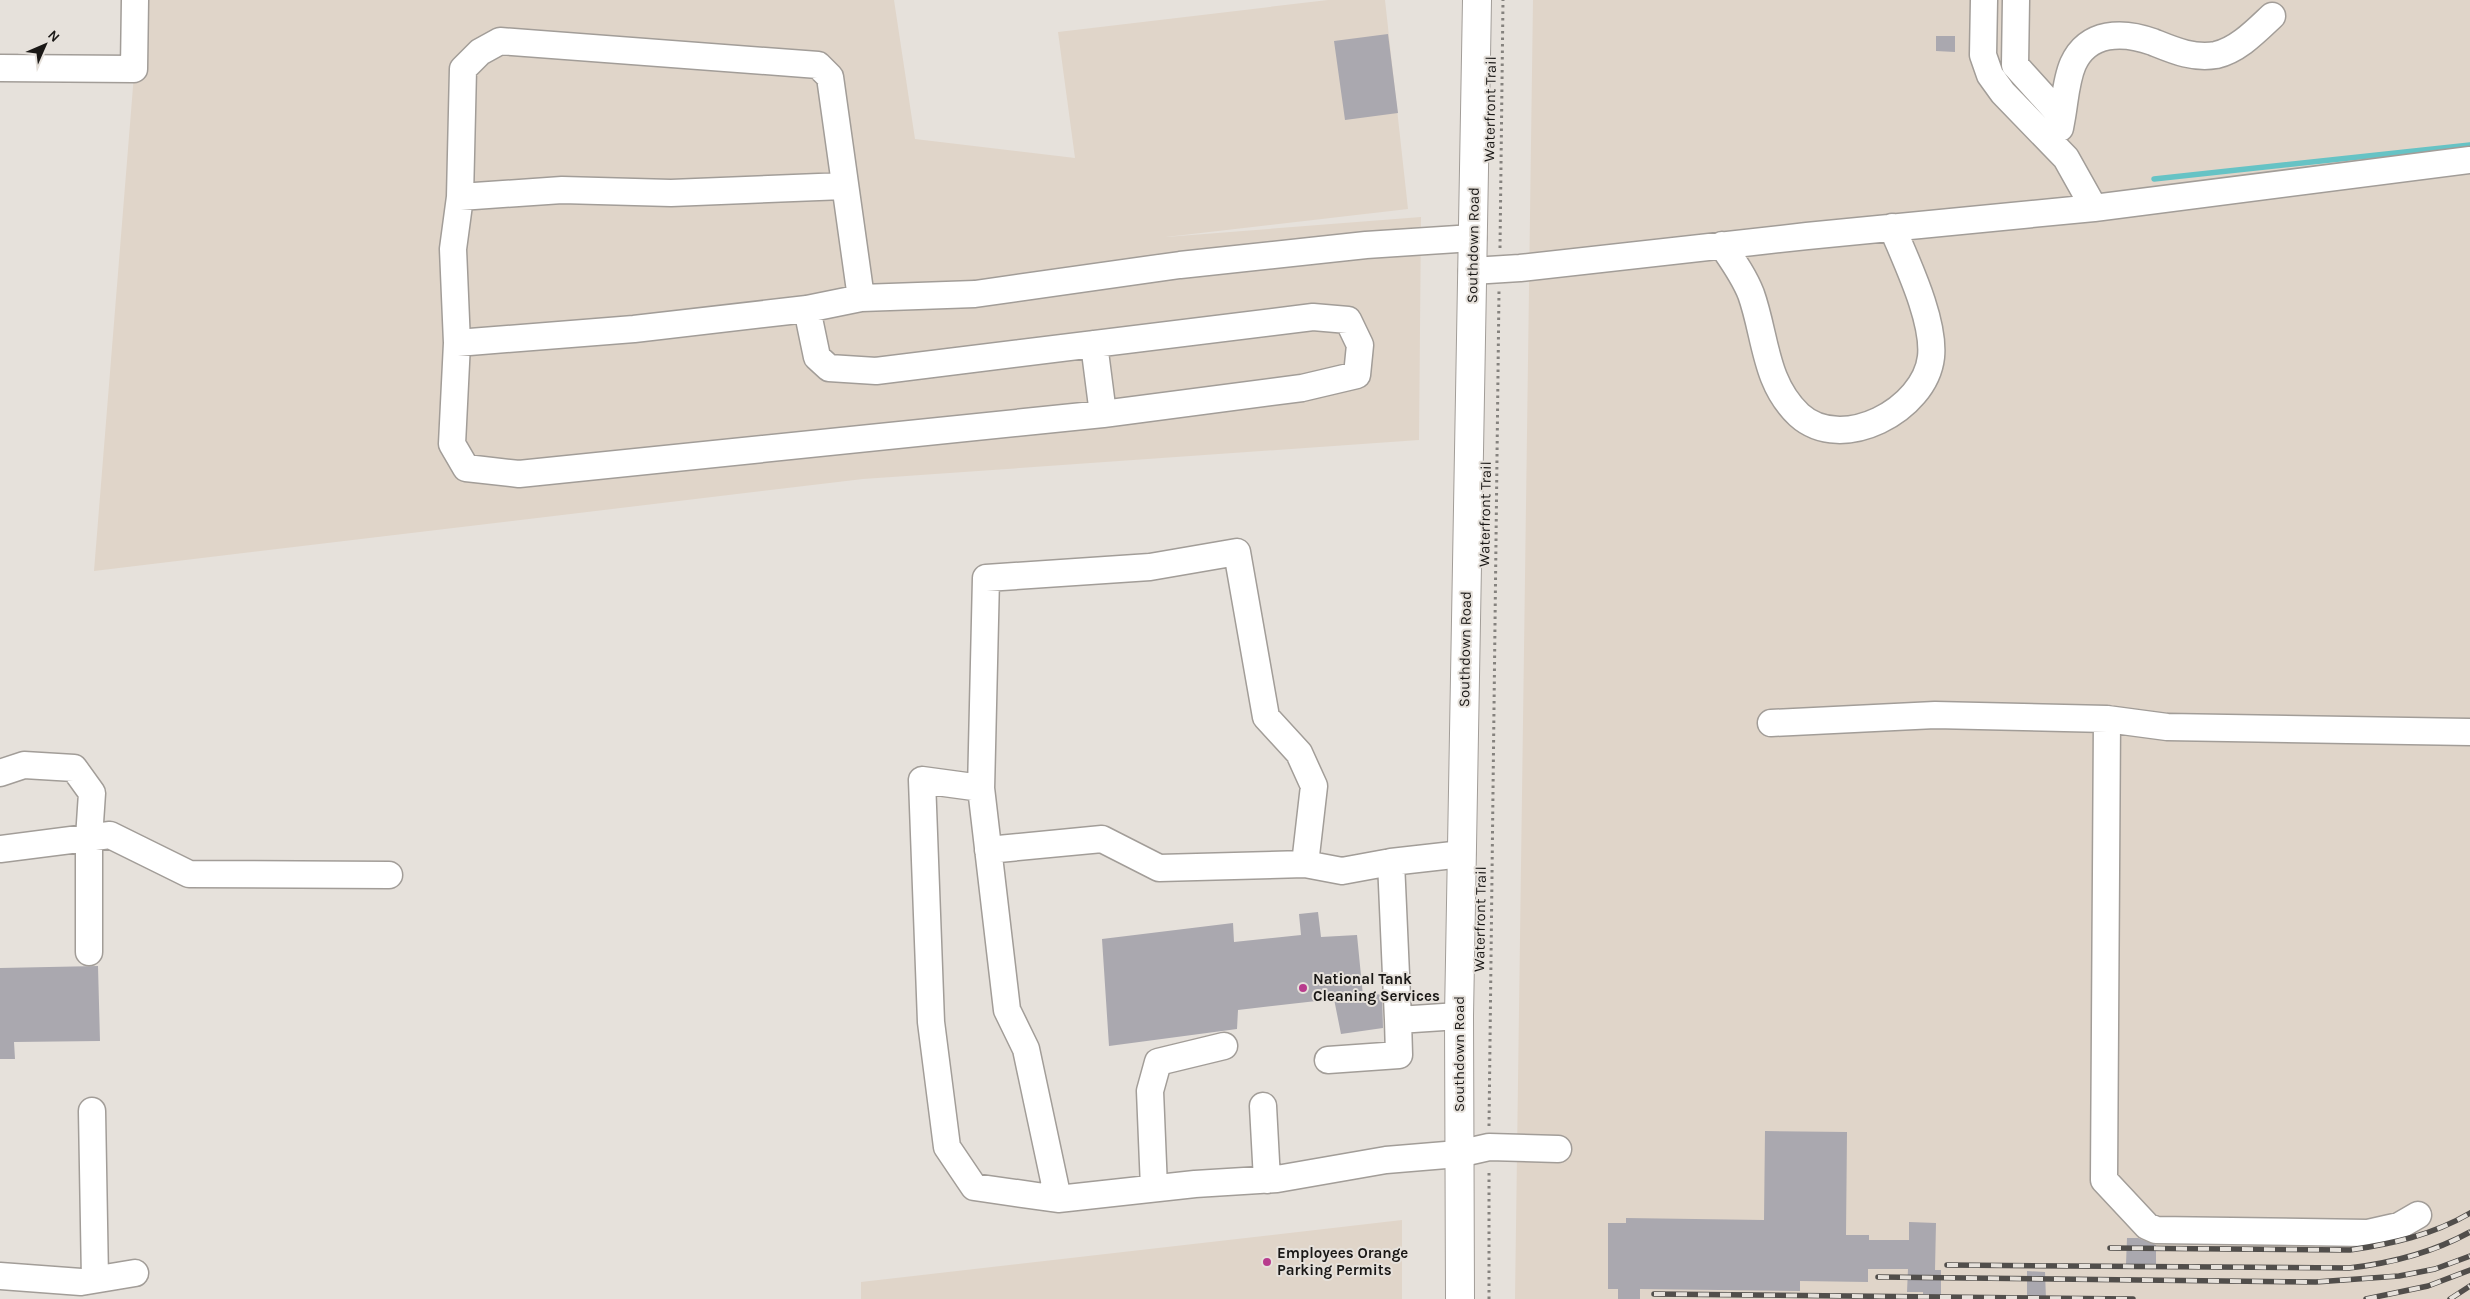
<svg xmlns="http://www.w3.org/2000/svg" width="2470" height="1299" viewBox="0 0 2470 1299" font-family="Karla,sans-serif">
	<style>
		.built { fill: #e0d5c9 }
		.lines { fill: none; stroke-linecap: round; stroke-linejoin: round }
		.stream { stroke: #66c3c5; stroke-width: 5.5 }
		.building { fill: #aaa8af }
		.minor-casing { stroke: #a29d98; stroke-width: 29 }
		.major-casing { stroke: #a29d98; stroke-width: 30 }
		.path { stroke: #85827e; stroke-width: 3; stroke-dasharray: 2.5 4; stroke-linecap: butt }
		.minor { stroke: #fff; stroke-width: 26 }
		.major { stroke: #fff; stroke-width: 28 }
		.rail-casing { stroke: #514e4b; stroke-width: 5.5 }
		.rail { stroke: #e6e1db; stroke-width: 4; stroke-dasharray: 11; stroke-linecap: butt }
		.poi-dot { fill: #b83c8d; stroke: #e6e1db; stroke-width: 2 }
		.labels { text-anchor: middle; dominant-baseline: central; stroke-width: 4; stroke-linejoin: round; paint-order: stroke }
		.street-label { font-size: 15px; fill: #1a1816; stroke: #e6e1db }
		.poi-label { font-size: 15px; font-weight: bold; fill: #1a1816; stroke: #e6e1db; text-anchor: start }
	</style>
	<rect width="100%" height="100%" fill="#e6e1db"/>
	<path class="built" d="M140,0H894L915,139L1075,158L1058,32L1328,0H1385L1408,209L1166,237L1421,217L1419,440L863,479L94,571Z
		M1533,0H2470V1299H1515Z
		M1402,1220V1299H861V1282Z"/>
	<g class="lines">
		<path class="stream" d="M2154,179L2470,145"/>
	</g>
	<path class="building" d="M1388,34L1398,113L1345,120L1334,41Z
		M1936,36H1955V52L1936,51Z
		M1318,912L1321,937L1357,935L1363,996L1382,994L1383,1028L1341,1034L1334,999L1238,1010L1237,1029L1109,1046L1102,939L1233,923L1234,942L1301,935L1299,914Z
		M98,966L100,1041L14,1042L15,1059H0V968Z
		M1765,1131L1847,1132L1846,1235H1869V1240H1909V1222L1936,1223L1935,1270H1941V1299H1923V1292H1907L1908,1269H1868V1282L1800,1281V1291L1640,1289V1299H1618V1289H1608V1223H1626V1218L1764,1220Z
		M2127,1238H2138L2156,1245V1264H2126Z
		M2027,1271L2045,1272L2046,1299H2027Z"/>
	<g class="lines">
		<defs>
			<path id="minor" d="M1984,0L1983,55L1990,75L2003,93L2066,158L2094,208L2470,160
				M2016,0L2015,65L2062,117L2060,128
				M0,68L134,69L135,0
				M2062,117C2065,100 2066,80 2073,64C2088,31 2123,31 2153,42C2173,50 2193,59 2216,55C2238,50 2256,31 2272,16
				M460,197L562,190L671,193L844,186
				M1722,245C1733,261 1744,276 1751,294C1766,336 1764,382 1799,415C1842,454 1925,410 1931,357C1935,320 1906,261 1892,227
				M1472,271L1520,268L1807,236L2094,208
				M807,309L817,357L829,368L876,371L1313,317L1348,320L1360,345L1357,375L1302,388L1103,414L519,474L466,468L452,444L457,343L453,249L460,197L463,69L480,52L500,41L818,65L830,77L861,298
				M457,343L634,329L807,309L861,298L975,294L1180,265L1366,245L1473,238
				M1094,344L1103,414
				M2107,719L2104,1180L2147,1226L2156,1230L2368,1233L2399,1226L2418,1215
				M1771,723L1935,715L2107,719L2167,727L2470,732
				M0,773L24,765L74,768L92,793L89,838V952
				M981,790L986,578L1150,567L1237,552L1266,717L1299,753L1314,786L1305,864L1159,868L1102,839L988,850
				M0,849L110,835L189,874L389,875
				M1305,864L1342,871L1391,862
				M1459,1016L1398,1020L1391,862L1462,854
				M1328,1060L1399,1055L1398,1020
				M1263,1106L1267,1180
				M92,1111L95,1279
				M1154,1188L1150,1091L1158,1062L1224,1046
				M1058,1199L1026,1049L1007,1010L981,788L922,780L931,1022L947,1147L974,1187L1058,1199L1195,1184L1277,1179L1386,1160L1458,1154L1489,1147L1558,1149
				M0,1276L81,1282L135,1273"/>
			<path id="major" d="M1460,1299L1459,1016L1477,0"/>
		</defs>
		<use href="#minor" class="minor-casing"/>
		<use href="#major" class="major-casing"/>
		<path class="path" d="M1500,248L1503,0
			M1489,1126L1499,290
			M1489,1299V1170"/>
		<use href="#minor" class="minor"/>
		<use href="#major" class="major"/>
		<defs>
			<path id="rail" d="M2110,1248L2350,1250C2391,1244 2433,1235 2470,1213
				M1947,1265L2349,1268C2392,1263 2432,1253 2470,1232
				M1878,1277L2316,1282L2399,1276L2435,1269L2470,1256
				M1654,1294L2133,1299
				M2366,1299L2428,1286L2470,1270
				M2450,1299L2470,1286"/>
		</defs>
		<use href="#rail" class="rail-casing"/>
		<use href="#rail" class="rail"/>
	</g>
	<g class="poi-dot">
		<circle cx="1303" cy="988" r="5"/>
		<circle cx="1267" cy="1262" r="5"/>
	</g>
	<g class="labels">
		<g class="street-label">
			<text transform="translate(1490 109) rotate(-89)">Waterfront Trail</text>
			<text transform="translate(1473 245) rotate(-89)">Southdown Road</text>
			<text transform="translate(1485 514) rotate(-89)">Waterfront Trail</text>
			<text transform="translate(1465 649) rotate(-89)">Southdown Road</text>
			<text transform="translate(1480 919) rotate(-89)">Waterfront Trail</text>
			<text transform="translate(1459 1054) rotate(-90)">Southdown Road</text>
		</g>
		<g class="poi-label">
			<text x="1313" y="979">National Tank<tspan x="1313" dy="17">Cleaning Services</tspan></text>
			<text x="1277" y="1253">Employees Orange<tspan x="1277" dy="17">Parking Permits</tspan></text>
		</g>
	</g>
	<g transform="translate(45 45) rotate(45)" stroke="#e6e1db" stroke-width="4" paint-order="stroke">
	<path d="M0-4L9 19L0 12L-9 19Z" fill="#1a1816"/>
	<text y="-8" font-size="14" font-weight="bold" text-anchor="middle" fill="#1a1816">N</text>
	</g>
</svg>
